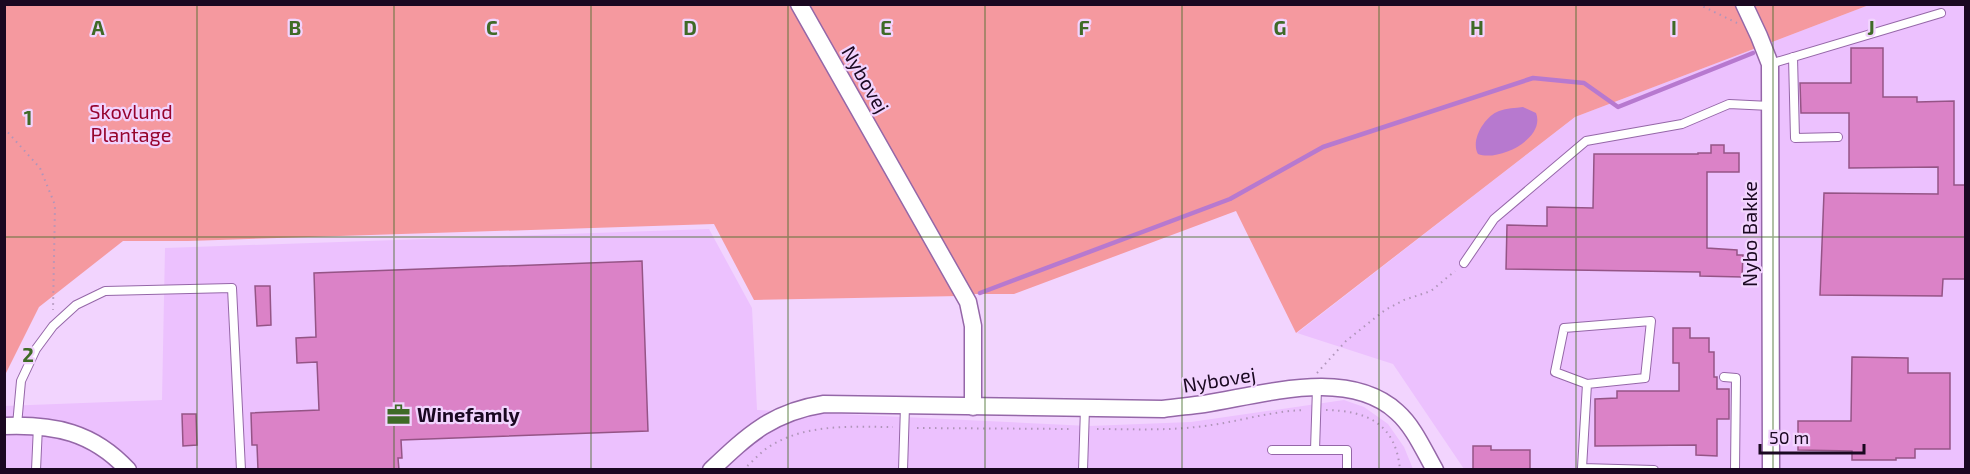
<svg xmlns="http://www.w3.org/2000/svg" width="1970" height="474" viewBox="0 0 1970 474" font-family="'Exo 2',sans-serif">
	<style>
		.built { fill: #ecc1fe }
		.green { fill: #f5999f }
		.water { fill: #b779cf }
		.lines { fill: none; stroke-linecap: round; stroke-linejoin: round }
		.stream { stroke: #b779cf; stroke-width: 4.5 }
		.building { fill: #db82c7; stroke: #955486; stroke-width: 1.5 }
		.lane-casing { stroke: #9567a8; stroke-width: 10 }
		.street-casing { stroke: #9567a8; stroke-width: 19 }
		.path { stroke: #b095ba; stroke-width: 2; stroke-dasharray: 1.5 4.5; stroke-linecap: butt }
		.lane { stroke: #fff; stroke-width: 8 }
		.street { stroke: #fff; stroke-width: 16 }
		.grid { fill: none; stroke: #3f6a27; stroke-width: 1.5; stroke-opacity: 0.55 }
		.labels { text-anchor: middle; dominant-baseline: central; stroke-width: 4.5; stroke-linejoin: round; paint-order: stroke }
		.street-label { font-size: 20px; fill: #1a0821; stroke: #f2d4fe }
		.park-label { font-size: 20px; fill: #96042e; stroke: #f2d4fe }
		.poi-label { font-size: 20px; font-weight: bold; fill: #1a0821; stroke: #f2d4fe; text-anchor: start }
		.grid-label { font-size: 20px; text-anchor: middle; font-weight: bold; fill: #3f6a27; stroke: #f2d4fe; stroke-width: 4.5; stroke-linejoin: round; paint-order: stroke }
	</style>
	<rect width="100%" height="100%" fill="#f2d4fe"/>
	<path class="built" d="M1869,5H1965V469H1464L1393,364L1297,333L1575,117Z
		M709,229L752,308L757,410L1089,426L1191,422L1344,400L1364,407L1388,424L1404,447L1413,469L5,470L4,406L162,400L165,248Z"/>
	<path class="green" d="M5,5H795L960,296L754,300L714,224L188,241H123L39,307L5,375Z
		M806,5H1869L1575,117L1296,333L1236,211L1014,294H970Z"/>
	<path class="water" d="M1523,107L1536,113C1546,139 1498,162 1478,154C1470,140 1485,116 1499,111C1507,108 1515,108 1523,107Z"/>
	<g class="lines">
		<path class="stream" d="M980,293L1230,199L1323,147L1533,78L1584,83L1618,107L1753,53"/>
	</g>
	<path class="building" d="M1851,48H1883V97H1917V102L1954,101V185H1965V279H1943L1942,296L1820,295L1824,193L1938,194V167L1849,168V113H1801L1800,83H1851Z
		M1711,145H1724V153H1739V172H1707V248L1737,250V255H1743L1742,277L1700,276V272L1506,269L1507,225L1547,226V207L1593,208L1594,154H1698V153H1711Z
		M642,261L648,431L401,440L402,458H398L399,470H258L257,445H252L251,413L319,410L317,362L297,363L296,338L316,337L314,273Z
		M255,286H270L271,325L257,326Z
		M1673,328H1690V338H1709V352H1714V377H1717V389H1729V419H1717V456L1696,455V445L1595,446V399L1617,398V391H1679V363H1673Z
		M1852,357L1908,358V373H1950V449H1915V458H1896V460H1852V451L1798,450V421H1851Z
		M182,414H196L197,445L183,446Z
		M1473,446H1491V450H1530V470H1473Z"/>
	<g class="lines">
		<defs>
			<path id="lane" d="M1793,57L1795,138L1838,137
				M1770,64L1941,13
				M1464,263L1494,219L1586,141L1682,124L1729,104L1770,106
				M1651,321L1645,378L1587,384L1555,372L1564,328Z
				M1724,377L1736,378L1735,470
				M1587,384L1582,468L1654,470
				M17,425L21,381L36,349L53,326L76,305L105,291L232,288L241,470
				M1272,450H1347V470
				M1315,450L1317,388
				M36,470L38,426
				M903,470L905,406
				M1083,470L1085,408"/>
			<path id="street" d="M799,4L968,302L973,326V407
				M1744,4L1759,36L1770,64L1771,470
				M4,426C54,424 93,432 128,470
				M711,470C748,435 772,412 824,404L1163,409C1176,407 1190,406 1204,404C1262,395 1348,367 1397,412C1414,427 1424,451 1435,470"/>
		</defs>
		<use href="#lane" class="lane-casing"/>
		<use href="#street" class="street-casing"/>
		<path class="path" d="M1698,4L1737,23
			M4,128L40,168L55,205L53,310
			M1317,373L1346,341L1385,310L1404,300L1431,291L1455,271
			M1326,410C1368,411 1396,424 1400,470
			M917,428L1073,429
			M1097,429C1132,429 1168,431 1204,426C1238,422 1270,411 1305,410
			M743,470C751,463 759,454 767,448C805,423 850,427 893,427"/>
		<use href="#lane" class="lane"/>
		<use href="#street" class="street"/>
	</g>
	<path class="grid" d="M197,4V470M394,4V470M591,4V470M788,4V470M985,4V470M1182,4V470M1379,4V470M1576,4V470M1773,4V470M4,237H1966"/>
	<defs>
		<symbol id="office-bare" viewBox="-9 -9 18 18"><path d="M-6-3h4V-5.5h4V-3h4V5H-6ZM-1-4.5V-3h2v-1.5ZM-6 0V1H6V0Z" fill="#3f6a27" stroke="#f2d4fe" stroke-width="2.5" paint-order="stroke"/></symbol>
	</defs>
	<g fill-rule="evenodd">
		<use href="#office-bare" x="382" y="398" width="33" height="33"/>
	</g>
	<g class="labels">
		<g class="street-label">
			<text transform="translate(866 79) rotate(60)">Nybovej</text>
			<text transform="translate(1749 234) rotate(-90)">Nybo Bakke</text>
			<text transform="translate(1219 379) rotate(-9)">Nybovej</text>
		</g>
		<g class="park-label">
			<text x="131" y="111">Skovlund<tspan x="131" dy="23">Plantage</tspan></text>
		</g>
		<g class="poi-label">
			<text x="417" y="414">Winefamly</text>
		</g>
	</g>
	<g class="grid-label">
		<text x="98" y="35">A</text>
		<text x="295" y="35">B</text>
		<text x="492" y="35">C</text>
		<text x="690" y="35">D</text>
		<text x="886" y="35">E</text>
		<text x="1084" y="35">F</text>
		<text x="1280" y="35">G</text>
		<text x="1477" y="35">H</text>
		<text x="1674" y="35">I</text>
		<text x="1871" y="35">J</text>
		<text x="28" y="125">1</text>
		<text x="28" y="362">2</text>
	</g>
	<rect width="1970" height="474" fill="none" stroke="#1a0821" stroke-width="12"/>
	<path d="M1760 444v9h104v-9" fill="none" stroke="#1a0821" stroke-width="3"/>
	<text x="1769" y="444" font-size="18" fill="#1a0821" stroke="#f2d4fe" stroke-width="4.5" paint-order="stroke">50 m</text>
</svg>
